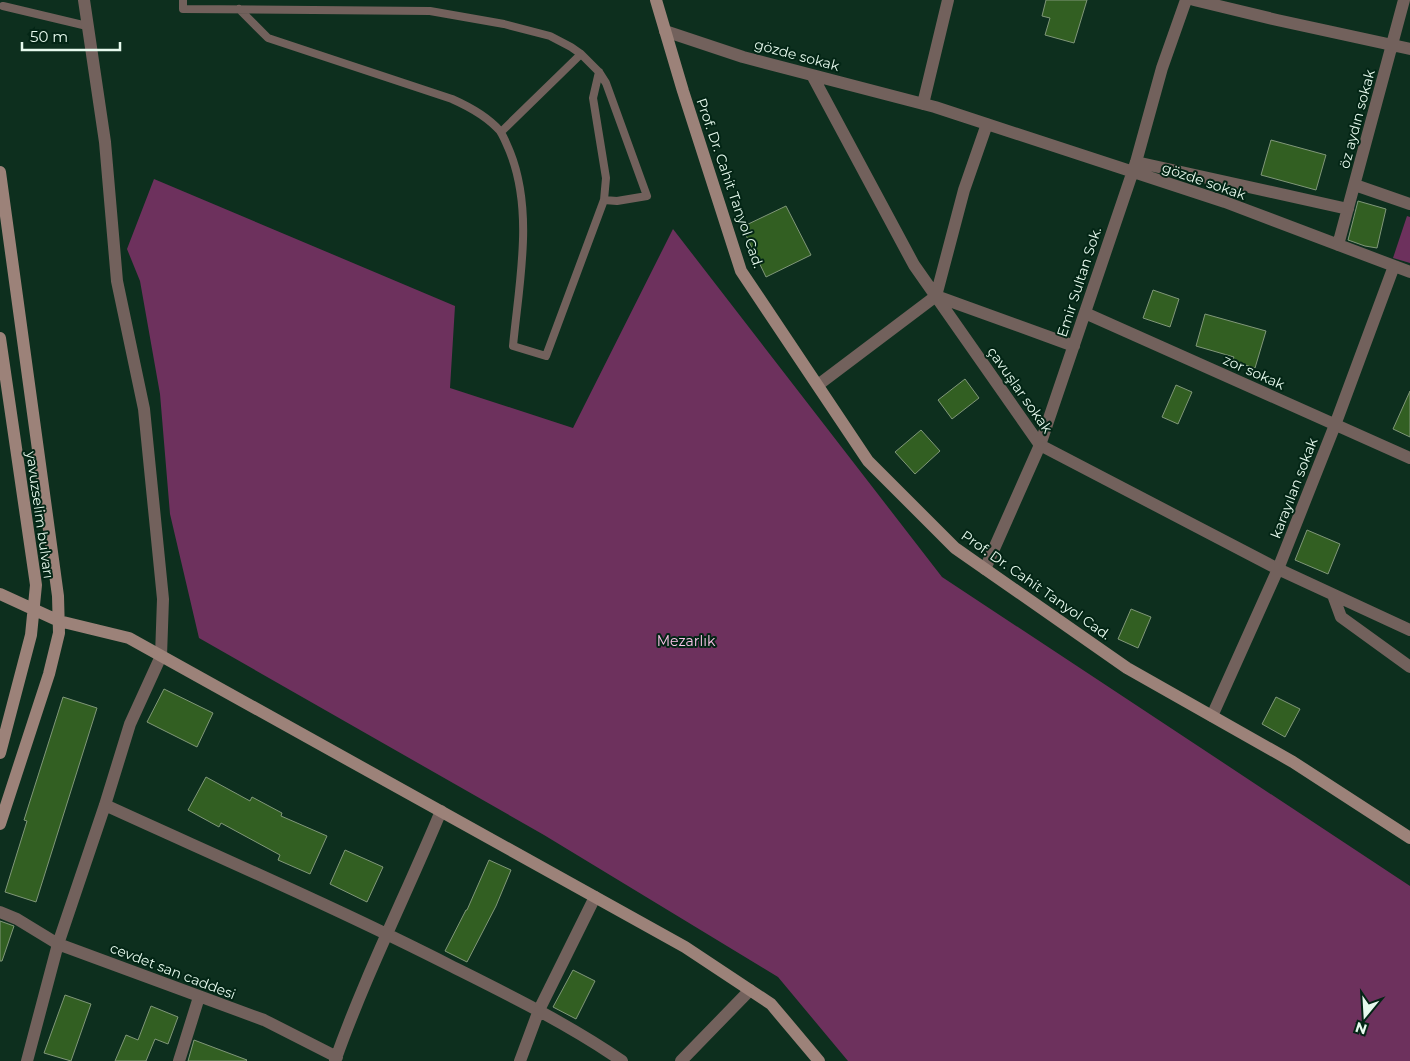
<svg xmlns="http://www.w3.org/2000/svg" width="1410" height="1061" viewBox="0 0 1410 1061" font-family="Montserrat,sans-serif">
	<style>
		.green { fill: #6d315d }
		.building { fill: #325f22; stroke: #809779 }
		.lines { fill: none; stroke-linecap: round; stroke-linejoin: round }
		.lane { stroke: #72615c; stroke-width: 8 }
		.street { stroke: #72615c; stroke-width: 12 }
		.secondary { stroke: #9c8279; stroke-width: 12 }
		.labels { text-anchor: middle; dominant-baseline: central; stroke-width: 4; stroke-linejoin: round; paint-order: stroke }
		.street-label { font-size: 14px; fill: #e7faee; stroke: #032515 }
		.park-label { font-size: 14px; fill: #fbc3e9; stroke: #032515 }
	</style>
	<rect width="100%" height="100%" fill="#0d2f1e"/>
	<path class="green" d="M154,179L455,306L450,388L573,428L673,229L942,577L1410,886V1061H848L778,977L544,835L199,638L170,514L160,394L140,281L127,249Z
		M1407,216L1410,217V263L1393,258Z"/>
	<path class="building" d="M1046,0H1087L1074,43L1045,35L1050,18L1042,16Z
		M1271,140L1326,155L1316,190L1261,175Z
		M1358,201L1386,209L1377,248L1365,246L1348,240Z
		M786,206L811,255L766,277L742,227Z
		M1153,290L1179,299L1170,327L1143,318Z
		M1205,314L1266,331L1255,368L1232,361L1234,357L1196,346Z
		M965,379L979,398L952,419L938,400Z
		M1176,385L1192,392L1178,424L1162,417Z
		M1410,391V437L1393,429Z
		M921,430L940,451L915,474L895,452Z
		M1307,530L1340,544L1328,574L1295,560Z
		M1131,609L1151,617L1138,648L1118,639Z
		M164,689L213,713L197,747L147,722Z
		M63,697L97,708L36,902L5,892L27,821L24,820Z
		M1276,697L1300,709L1285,737L1262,724Z
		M206,777L250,801L252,797L282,813L281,816L327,836L310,874L278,860L280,855L221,823L219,827L188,810Z
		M345,850L383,867L367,902L330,884Z
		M489,860L511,870L496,906L467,962L445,951L466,910H467Z
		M0,921L14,926L2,961H0Z
		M573,970L595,981L576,1019L553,1007Z
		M65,995L91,1004L71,1061L44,1053Z
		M151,1006L178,1017L168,1044L155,1039L146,1061H115L126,1035L138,1040Z
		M194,1040L247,1060L246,1061H188Z"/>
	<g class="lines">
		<path class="lane" d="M183,0V9L430,11L504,24L550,36L571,47L581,54L599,72L606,83L647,196L617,201L604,200
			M3,6L87,26
			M239,9L268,38L452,99C470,107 487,116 500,131C504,137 507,145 510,152C534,212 519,283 513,346L546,356L604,200L606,178L593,98L599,72
			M501,132L581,54"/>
		<path class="street" d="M1194,0L1277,20L1410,49
			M665,31L743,57L935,107L1225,202L1410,272
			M812,75L914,265L1040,445L1278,569L1410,630
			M923,104L948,0
			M1136,162L1348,209
			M1355,185L1410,204
			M1338,245L1404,0
			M936,296L1074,346
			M1085,313L1410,458
			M818,385L936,296L964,190L987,124
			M985,569L1040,445L1136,162L1162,68L1186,0
			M1333,595L1341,617L1410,667
			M1212,716L1278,569L1335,425L1394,266
			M105,805C221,858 339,909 453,967C511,996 568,1024 622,1061
			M0,912L17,919L58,944L264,1020L337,1057
			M27,1061L58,944L105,805L130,724L161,656L163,599L144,409L117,281L105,142L84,0
			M179,1061L199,997
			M335,1061C365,976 406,895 441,811
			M520,1061L539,1010L595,897
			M681,1061L750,990"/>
		<path class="secondary" d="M656,0L683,91L741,271L868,461L955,548L1127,668L1293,762L1410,838
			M0,172L58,596L59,633L49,674L0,824
			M0,338L36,585L31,635L0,753
			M0,594L59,621L129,638L685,947L771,1004L819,1061"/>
	</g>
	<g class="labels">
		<g class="street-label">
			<text transform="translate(797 55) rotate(15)">gözde sokak</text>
			<text transform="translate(1357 119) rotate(-75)">öz aydın sokak</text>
			<text transform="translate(1204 181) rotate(19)">gözde sokak</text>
			<text transform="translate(730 183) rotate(71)">Prof. Dr. Cahit Tanyol Cad.</text>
			<text transform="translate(1079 282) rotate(-72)">Emir Sultan Sok.</text>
			<text transform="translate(1254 372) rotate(24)">zor sokak</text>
			<text transform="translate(1020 390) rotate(55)">çavuşlar sokak</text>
			<text transform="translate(1294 488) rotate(-69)">karayılan sokak</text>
			<text transform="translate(40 515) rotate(82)">yavuzselim bulvarı</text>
			<text transform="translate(1036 585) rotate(35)">Prof. Dr. Cahit Tanyol Cad.</text>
			<text transform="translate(173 971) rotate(21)">cevdet san caddesi</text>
		</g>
		<g class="park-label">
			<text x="686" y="641">Mezarlık</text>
		</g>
	</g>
	<g transform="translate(1365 1016) rotate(198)" stroke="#032515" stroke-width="4" paint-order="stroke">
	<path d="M0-4L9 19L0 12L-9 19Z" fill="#e7faee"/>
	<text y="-8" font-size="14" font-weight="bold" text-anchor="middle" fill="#e7faee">N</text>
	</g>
	<path d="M22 42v8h98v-8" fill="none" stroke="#e7faee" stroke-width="2.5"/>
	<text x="30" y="42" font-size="15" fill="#e7faee" stroke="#032515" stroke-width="4" paint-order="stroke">50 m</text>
</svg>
